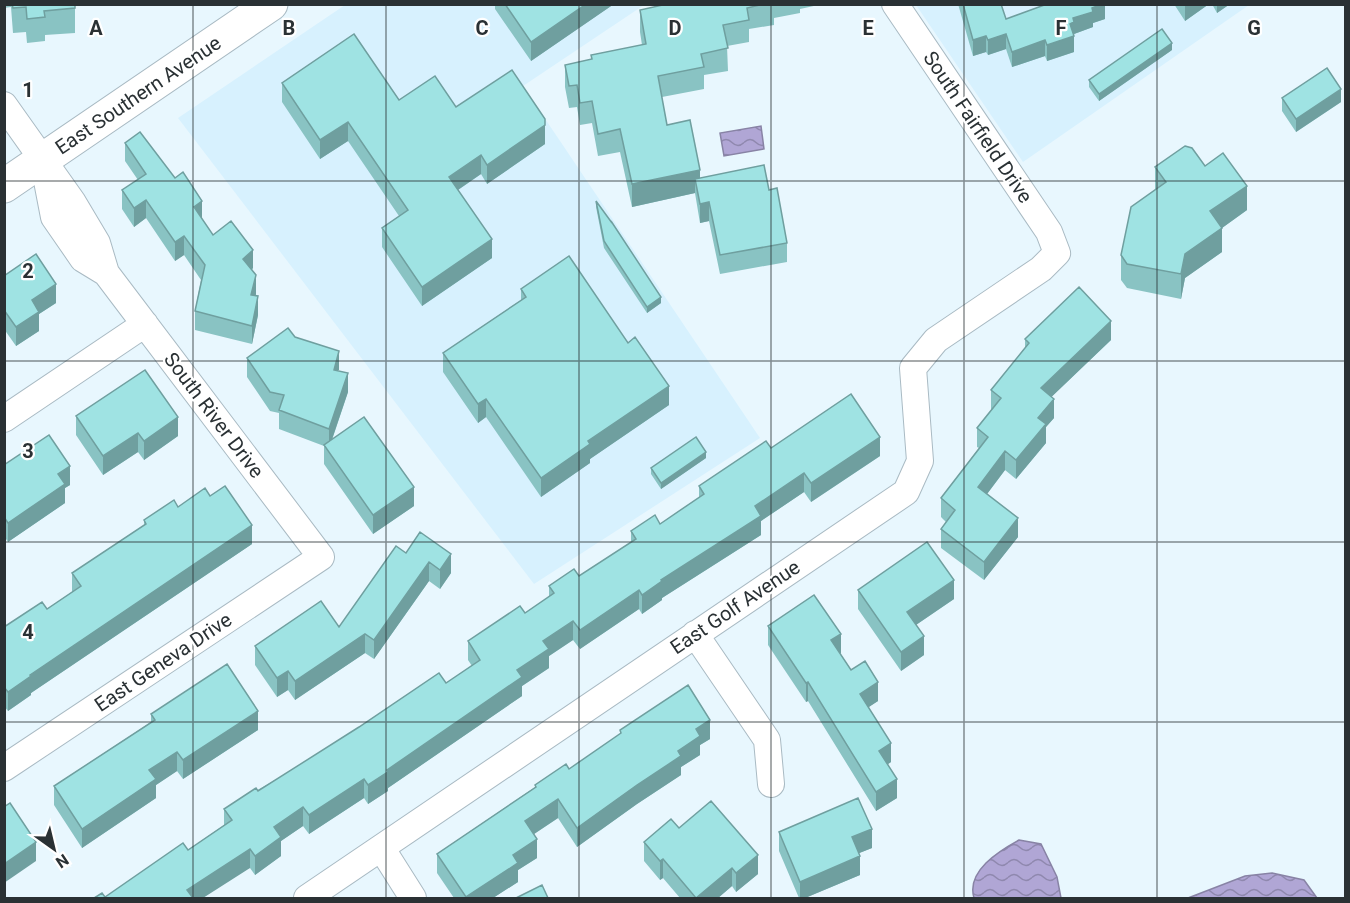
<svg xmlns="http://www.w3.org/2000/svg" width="1350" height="903" viewBox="0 0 1350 903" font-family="Roboto,sans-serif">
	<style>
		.built { fill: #d7f1fe }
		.water { fill: url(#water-waves); stroke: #8883a5; stroke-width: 1.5 }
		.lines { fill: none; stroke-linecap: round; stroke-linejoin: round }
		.minor-casing { stroke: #a9bac3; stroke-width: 28 }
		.secondary-casing { stroke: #a9bac3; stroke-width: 35 }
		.minor { stroke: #fff; stroke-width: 26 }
		.secondary { stroke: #fff; stroke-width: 33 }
		.wall { fill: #89c3c3 }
		.shaded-wall { fill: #6f9f9f }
		.building { fill: #9fe3e3; stroke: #6f9f9f; stroke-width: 1.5 }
		.grid { fill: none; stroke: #2a3134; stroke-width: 1.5; stroke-opacity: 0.55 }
		.labels { text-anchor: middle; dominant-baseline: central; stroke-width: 4.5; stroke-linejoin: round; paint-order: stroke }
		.street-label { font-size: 20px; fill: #2a3134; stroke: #fff }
		.grid-label { font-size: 20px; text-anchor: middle; font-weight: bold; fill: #2a3134; stroke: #fff; stroke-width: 4.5; stroke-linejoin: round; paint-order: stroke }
	</style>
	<defs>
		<pattern id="water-waves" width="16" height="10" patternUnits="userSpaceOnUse" patternTransform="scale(1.5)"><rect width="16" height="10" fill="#b0a6d5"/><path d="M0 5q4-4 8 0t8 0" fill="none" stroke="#8f88ae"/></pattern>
	</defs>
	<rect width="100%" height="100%" fill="#e8f7fe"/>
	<path class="built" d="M345,5H644L523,86L760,438L534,584L178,118Z
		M916,5H1249L1023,162Z"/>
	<path class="water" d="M761,126L764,149L724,156L720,133Z
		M1019,840L1041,844L1057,877L1061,898H974C966,871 999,851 1019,840Z
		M1272,873L1304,880L1317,898H1188L1245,876Z"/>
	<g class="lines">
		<defs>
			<path id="minor" d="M4,105L72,201L97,243L106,273
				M4,419L145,324
				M695,634L767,740L771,784
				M4,768L321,557L106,273L83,259L54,217L43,160
				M382,849L413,898
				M307,898L906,492L920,461L913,368L936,340L1041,269L1057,253L1049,232L895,4"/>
			<path id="secondary" d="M4,186L271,4"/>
		</defs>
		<use href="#minor" class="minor-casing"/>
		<use href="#secondary" class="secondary-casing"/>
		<use href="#minor" class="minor"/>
		<use href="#secondary" class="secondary"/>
	</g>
	<path class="wall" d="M4,4H75V33L45,35V41L27,43L26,32L13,33L11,7L4,8Z
		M495,4H614L531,61L495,9Z
		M667,4H823L800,9V13L774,18V25L749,29V42L727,46L728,71L704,75V89L662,97L667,125L700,178L769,190L787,243V262L720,274L709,221L700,223L695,193L632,207L620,152L598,156L592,123L580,125L577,107L569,108L565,87V65L591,60V55L642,45L640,32V10Z
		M958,4H1001L1006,19L1105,4V19L1093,23V27L1074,34V52L1047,61L1045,56L1012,67L1006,49L988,55L986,52L973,56Z
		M1174,4H1209L1185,21Z
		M1212,4H1230L1217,13Z
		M1172,50L1099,101L1089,87V80Z
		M282,83L399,100L456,107L545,144L487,184L481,174L458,190L492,258L422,306L382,247V228L399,216L348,141L320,159L282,102Z
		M1282,98L1341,102L1296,132L1282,111Z
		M125,143L202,219L213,235L253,268L252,270L256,294L258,315L252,344L195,330V311L201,280L184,255L175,261L146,218L134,227L122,209V190L138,180L125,161Z
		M1205,166L1247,210L1222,228V252L1185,278L1181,299L1127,288L1121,280V255L1155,190V167Z
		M596,201L661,303L647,313L604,248L596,207Z
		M4,276L56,303L39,314V331L16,346L4,329Z
		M521,289L669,405L590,459V463L541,497L486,417L478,423L443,372V353L521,300Z
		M295,337L338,371L348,392L332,440L414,506L373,534L324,464V446L279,429V413L270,411L247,377V358Z
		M1025,339L1111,340L1051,397L1054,418L1046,427V443L1016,479L1005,470L987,494L1018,537L984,580L941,548V529L946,522L941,517V498L979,448L977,447V428L992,410L991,409V390L1025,348Z
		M76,416L178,436L144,460L138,452L103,475L76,435Z
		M771,448L880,456L811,502L804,492L761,521V535L662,598V600L642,614L639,609L580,649L573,640L549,656V668L522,686V696L388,788V791L368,804L364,798L309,834L303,826L281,841V856L255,875L250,868L105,897L188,850L224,825V809L446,683L472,666L468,660V641L525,613L549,597V586L579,576L631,543V531L660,524L699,498V486Z
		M706,458L661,489L651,474V468Z
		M4,465L70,485L65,488V503L8,542L4,536Z
		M210,496L252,544L31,693V695L8,711L4,706V627L47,609L72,592V573L144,525V520L178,507Z
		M420,532L451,573L440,589L429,581L374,659L365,653L295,700L288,690L277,697L255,665V646L339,627L406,553Z
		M858,590L954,599L916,625L924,655L901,671L858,609Z
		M768,626L841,653H840L851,670L878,701L868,707L891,762L888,764L897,798L876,811L808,701L806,702L768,645Z
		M151,714L258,730L183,779L177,771L156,785V798L82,848L54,805V786L151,722Z
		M620,730L710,739L700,745V755L681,767V775L637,804L577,847L558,818L534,834L537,858L518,870V882L493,898H454L437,873V854L535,787V785L569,769L620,734Z
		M679,828L758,874L736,892L732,886L718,898H680L663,878L660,880L644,861V842Z
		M779,832L872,848L859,853L860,875L805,898H799L779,851Z"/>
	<path class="shaded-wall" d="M586,4H614L531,61V42Z
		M1102,4H1105V19L1093,23V27L1074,34V52L1047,61V45L1070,24L1073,18L1092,8Z
		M1185,4H1209L1185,21Z
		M1217,4H1230L1217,13Z
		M1006,34V49L988,55V40Z
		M986,36V52L973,56V40Z
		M1045,40V56L1012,67V52Z
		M1172,43V50L1099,101V94Z
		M1341,89V102L1296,132V119Z
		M348,122V141L320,159V140Z
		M545,125V144L487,184V165Z
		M481,155V174L449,196V177Z
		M700,170V192L695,179V193L632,207V184Z
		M1247,186V210L1222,228V252L1185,278L1181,299V274L1185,254L1210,211Z
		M146,200V218L134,227V208Z
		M202,201V220L194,207Z
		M709,202V221L700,223V204Z
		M184,236V255L175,261V242Z
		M492,239V258L422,306V287Z
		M253,250V268L243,277V259Z
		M256,275V294L251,314V295Z
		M56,284V303L39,314V331L16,346V327L32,300Z
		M258,296V315L252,344V326Z
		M661,297V303L647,313V307Z
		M1111,321V340L1041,407V388Z
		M339,351V370H334Z
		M348,373V392L329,448V429Z
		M669,386V405L590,459V463L541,497V478L588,441Z
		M486,399V417L478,423V404Z
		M1054,399V418L1046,427V443L1016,479V460L1038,418Z
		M178,417V436L144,460V441Z
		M138,433V452L103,475V456Z
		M880,437V456L811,502V483Z
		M1005,451V470L978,506V487Z
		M706,452V458L661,489V483Z
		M70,466V485L65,488V503L8,542V523L58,474Z
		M804,473V492L761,521V535L662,598V600L642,614V595L755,506Z
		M414,487V506L373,534V515Z
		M1018,518V537L984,580V562Z
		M252,525V544L31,693V695L8,711V692L30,675Z
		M451,554V573L440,589V570Z
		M429,562V581L374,659V640Z
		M954,580V599L907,631V612Z
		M639,590V609L580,649V630Z
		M573,621V640L549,656V668L522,686V696L388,788V791L368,804V785L517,670L543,641Z
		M365,634V653L295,700V681Z
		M841,634V653L831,659V640Z
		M924,636V655L901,671V652Z
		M288,671V690L277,697V678Z
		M808,682V701L806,702V683Z
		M878,682V701L860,713V694Z
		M258,711V730L183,779V760Z
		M710,720V739L700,745V755L681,767V775L637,804L577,847V828L678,751L696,729Z
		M891,743V762L879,770V751Z
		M177,752V771L156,785V798L82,848V829L149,770Z
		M364,779V798L309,834V815Z
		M897,779V798L876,811V792Z
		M558,799V818L525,840V821Z
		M303,807V826L281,841V856L255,875V856L274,827Z
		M872,829V848L852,856V837Z
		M537,839V858L518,870V882L493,898H466V897L513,855Z
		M36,842V861L4,883V864Z
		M250,849V868L203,898H187V890Z
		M758,855V874L736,892V873Z
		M860,856V875L805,898H800V882Z
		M663,859V878L660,880V861Z
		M732,868V886L718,898H696Z"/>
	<path class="building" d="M12,4H75V8L44,11L45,17L27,19L26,7L13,8Z
		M505,4H586L531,42Z
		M667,4H764L747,8L749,20L723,25L728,48L701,54L704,67L658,76L667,125L690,120L700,170L632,184L620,129L598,134L592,101L580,103L577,85L569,86L565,65L592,59L591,55L646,44L640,10Z
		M963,4H1001L1006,19L1047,4H1102L1092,8L1093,12L1073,18L1074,22L1070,24L1074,36L1047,45L1045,40L1012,52L1006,34L988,40L986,36L973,40Z
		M1162,29L1172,43L1099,94L1089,80Z
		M354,34L399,100L435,76L456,107L512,70L545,119V125L487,165L481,155L449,177L492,239L422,287L382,228L408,210L348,122L320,140L282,83Z
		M1327,68L1341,89L1296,119L1282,98Z
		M140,132L175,178L183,172L202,201L194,207L213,235L231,221L253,250L243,259L256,275L251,295L258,296L252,326L195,311L205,265L184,236L175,242L146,200L134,208L122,190L146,174L125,143Z
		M1185,146L1192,148L1205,166L1223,153L1247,186L1210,211L1222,228L1185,254L1181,274L1127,264L1121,255L1131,207L1166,182L1155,167Z
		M764,165L769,190L777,188L787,243L720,255L709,202L700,204L695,179Z
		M596,201L612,223L611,221L661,297L647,307L604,241Z
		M36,254L56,284L32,300L39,312L16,327L4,310V276Z
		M569,256L628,343L635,337L669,386L588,441L590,444L541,478L486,399L478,404L443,353L526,297L521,289Z
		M1079,287L1111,321L1041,388L1054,399L1038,418L1046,424L1016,460L1005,451L978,487L1018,518L984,562L941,529L955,510L941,498L988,437L977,428L1001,398L991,390L1029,343L1025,339Z
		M288,328L295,337L339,351L334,370L348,373L329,429L279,410L284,395L270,392L247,358Z
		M145,370L178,417L144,441L138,433L103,456L76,416Z
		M851,394L880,437L811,483L804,473L755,506L761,516L661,580L662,581L642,595L639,590L580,630L573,621L543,641L549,649L517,670L522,677L387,770L388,772L368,785L364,779L309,815L303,807L274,827L281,837L255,856L250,849L187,890L193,898H94L102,893L105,897L183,843L188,850L232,820L224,809L256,788L258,791L359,727L439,673L446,683L480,660L468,641L520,606L525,613L554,593L549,586L574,569L579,576L636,539L631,531L655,515L660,524L704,494L699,486L766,441L771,448Z
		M364,417L414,487L373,515L324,445Z
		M49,435L70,466L58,474L65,484L8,523L4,517V465Z
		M696,437L706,452L661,483L651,468Z
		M225,486L252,525L30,675L31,676L8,692L4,687V627L42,602L47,609L81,586L72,573L146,524L144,520L174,500L178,507L205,488L210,496Z
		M420,532L451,554L440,570L429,562L374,640L365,634L295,681L288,671L277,678L255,646L321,601L339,627L396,546L406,553Z
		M927,542L954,580L907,612L924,636L901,652L858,590Z
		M814,595L841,634L831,640L851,670L865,661L878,682L860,694L891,743L879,751L897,779L876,792L808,682L806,683L768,626Z
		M227,664L258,711L183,760L177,752L149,770L156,779L82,829L54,786L155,720L151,714Z
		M688,685L710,720L696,729L700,736L678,751L681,756L637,785L577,828L558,799L525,821L537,839L513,855L518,863L466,897L437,854L536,787L535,785L566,764L569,769L621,733L620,730Z
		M858,798L872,829L852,837L860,856L800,882L779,832Z
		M711,801L758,855L736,873L732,868L696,898L663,859L660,861L644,842L671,819L679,828Z
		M10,803L36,842L4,864V807Z
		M542,885L548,898H516Z"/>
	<path class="grid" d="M193,4V898M386,4V898M579,4V898M771,4V898M964,4V898M1157,4V898M4,181H1346M4,361H1346M4,542H1346M4,722H1346"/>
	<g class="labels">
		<g class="street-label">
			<text transform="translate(138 95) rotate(-34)">East Southern Avenue</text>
			<text transform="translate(978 127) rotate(56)">South Fairfield Drive</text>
			<text transform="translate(214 415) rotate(53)">South River Drive</text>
			<text transform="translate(735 607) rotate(-34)">East Golf Avenue</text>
			<text transform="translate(163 662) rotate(-34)">East Geneva Drive</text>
		</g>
	</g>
	<g class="grid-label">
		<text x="96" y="35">A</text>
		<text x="289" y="35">B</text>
		<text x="482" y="35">C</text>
		<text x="675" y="35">D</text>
		<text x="868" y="35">E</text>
		<text x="1061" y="35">F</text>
		<text x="1254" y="35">G</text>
		<text x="28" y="97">1</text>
		<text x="28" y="278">2</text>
		<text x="28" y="458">3</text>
		<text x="28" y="639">4</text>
	</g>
	<rect width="1350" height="903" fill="none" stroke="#2a3134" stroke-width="12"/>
	<g transform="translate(54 849) rotate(146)" stroke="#ffffff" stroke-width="4.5" paint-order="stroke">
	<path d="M0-4.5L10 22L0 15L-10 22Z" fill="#2a3134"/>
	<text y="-9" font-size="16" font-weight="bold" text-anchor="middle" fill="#2a3134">N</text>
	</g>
</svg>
